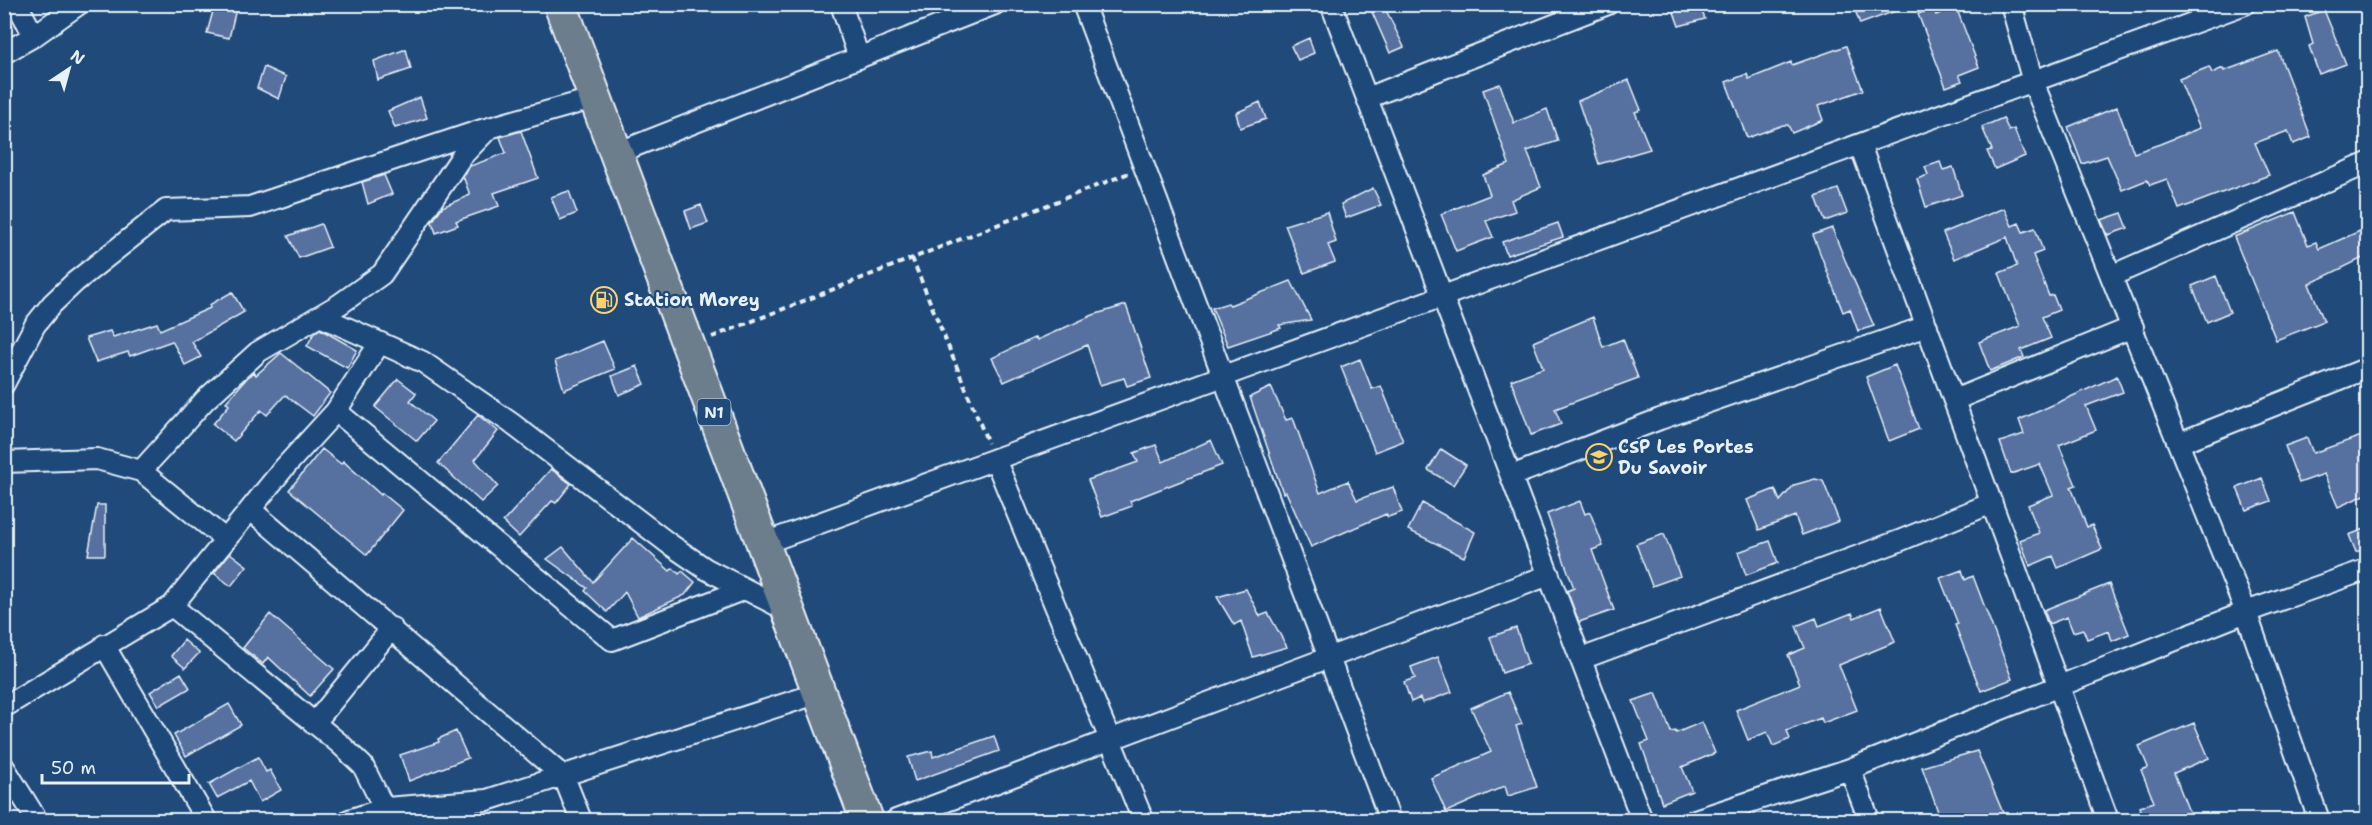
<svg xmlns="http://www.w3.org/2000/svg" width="2372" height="825" viewBox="0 0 2372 825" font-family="'Shantell Sans',sans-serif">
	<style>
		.building { fill: #576f9f; stroke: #e8f1f8; stroke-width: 1.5 }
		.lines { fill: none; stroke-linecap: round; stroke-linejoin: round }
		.minor-casing { stroke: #e8f1f8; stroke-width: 24 }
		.primary-casing { stroke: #e8f1f8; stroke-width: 36 }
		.path { stroke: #e8f1f8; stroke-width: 4; stroke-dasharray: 6 4.5; stroke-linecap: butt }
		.minor { stroke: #1f4a7a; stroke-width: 20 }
		.primary { stroke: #6c7d8c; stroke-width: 32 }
		.labels { text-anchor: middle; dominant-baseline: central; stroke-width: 4.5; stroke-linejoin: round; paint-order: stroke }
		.shield { fill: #1f4a7a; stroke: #acbfd2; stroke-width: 1.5 }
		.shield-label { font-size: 16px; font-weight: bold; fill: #e8f1f8 }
		.poi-label { font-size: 18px; font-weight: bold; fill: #e8f1f8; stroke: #1f4a7a; text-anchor: start }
	</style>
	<rect width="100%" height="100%" fill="#1f4a7a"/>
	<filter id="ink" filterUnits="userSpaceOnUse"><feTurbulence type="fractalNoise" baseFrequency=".0167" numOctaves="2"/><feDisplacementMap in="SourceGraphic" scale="12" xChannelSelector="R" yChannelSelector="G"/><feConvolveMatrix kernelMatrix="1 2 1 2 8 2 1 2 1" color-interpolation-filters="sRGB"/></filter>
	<g filter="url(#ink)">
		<path class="building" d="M215,4L236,9L229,38L207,33Z
			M1671,4H1699L1705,19L1679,26Z
			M1853,4H1909V6L1860,24Z
			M1384,6L1404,47L1390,53L1372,12Z
			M1956,7L1979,67L1959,75L1962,81L1946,87L1918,14L1933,8L1936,15Z
			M2324,10L2346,64L2319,74L2309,46L2313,44L2305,17Z
			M1309,38L1314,53L1298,60L1291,46Z
			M1846,46L1863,90L1818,106L1823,120L1792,133L1788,125H1783L1747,138L1726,82L1747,74L1749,79L1791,62L1792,65Z
			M406,49L411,69L378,80L374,61Z
			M2278,51L2311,137L2293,144L2288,131L2255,143L2269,175L2179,209L2167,179L2150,185L2147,180L2122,190L2107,156L2082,164L2068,127L2117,107L2134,153L2160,144L2200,128L2179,79L2209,67L2212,73L2223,68L2224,71Z
			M264,67L286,77L279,99L257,88Z
			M1629,80L1641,110L1635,112L1650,149L1599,164L1578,101Z
			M1500,84L1514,123L1547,109L1558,141L1527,151L1541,187L1511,200L1515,211L1486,221L1493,237L1456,251L1441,214L1490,195L1483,175L1509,164L1483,90Z
			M420,97L427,118L395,128L388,111Z
			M1260,102L1266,119L1240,128L1236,113Z
			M2003,118L2009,131L2014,129L2025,156L1995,169L1987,151L1992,150L1982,127Z
			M521,131L538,178L494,193L499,206L456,221L458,225L436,233L432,222L442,207L470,195L463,176L470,166L506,153L500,137Z
			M1940,162L1943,170L1953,167L1962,195L1926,207L1917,179L1928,175L1925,167Z
			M384,175L392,194L368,204L362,182Z
			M1373,188L1381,205L1346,218L1341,204Z
			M1838,189L1847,213L1825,221L1816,197Z
			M569,191L577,213L560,220L551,197Z
			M701,205L708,223L691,229L685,211Z
			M2004,208L2012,226L2019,223L2023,232L2035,228L2043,251L2033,255L2049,296L2053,295L2059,310L2042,317L2051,338L2021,350L2024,357L1990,371L1979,342L2020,326L1999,273L2017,266L2007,237L1954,259L1943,233Z
			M1327,212L1336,242L1328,245L1335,262L1304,273L1285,225Z
			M2295,212L2308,245L2316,242L2319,249L2367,228V256L2309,284L2324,321L2276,340L2234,237Z
			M2122,213L2128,228L2108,235L2101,220Z
			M1558,223L1563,237L1507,255L1502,242Z
			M321,224L330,247L299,258L288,236Z
			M1832,228L1845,260L1874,326L1858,331L1850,309L1843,312L1813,235Z
			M2216,276L2230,312L2207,322L2192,286Z
			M1291,281L1311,320L1279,325L1281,328L1228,346L1212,308L1228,303L1230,305Z
			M232,292L244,312L192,342L201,357L185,365L172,341L130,356L128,352L96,362L86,338L110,331L113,337L157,323L160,330L210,308L209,305Z
			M1126,305L1151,378L1127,386L1124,378L1100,385L1087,345L1004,382L992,358L1036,337L1037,340L1093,315Z
			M1593,317L1603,347L1623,339L1638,378L1555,409L1561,424L1531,435L1511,380L1543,368L1533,342Z
			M320,329L357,350L347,368L307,346L314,333Z
			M603,341L615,369L564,390L555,361Z
			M281,353L330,393L313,416L285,395L267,415L261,410L234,441L213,424L229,405L226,402L247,378L254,372L256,375Z
			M1360,359L1372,389L1381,386L1403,441L1375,452L1341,367Z
			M1895,365L1919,429L1889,441L1866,377Z
			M637,366L645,384L619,395L612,376Z
			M2117,376L2123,392L2086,406L2096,430L2059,445L2076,485L2071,487L2087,527L2092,525L2102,549L2058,568L2053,556L2030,566L2020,540L2039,533L2028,505L2053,495L2040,464L2011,474L2000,442L2024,434L2019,420Z
			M398,379L416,393L410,401L434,421L417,441L375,407Z
			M1271,387L1286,420L1293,418L1320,493L1348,481L1357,500L1393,487L1402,512L1388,517L1386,514L1311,547L1286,492L1283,493L1250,397Z
			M478,415L498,431L475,460L498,486L481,502L438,463Z
			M2367,434V494L2338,507L2324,474L2299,483L2285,446L2307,438L2313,453Z
			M1211,440L1222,465L1130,501L1132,506L1102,517L1088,480L1138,462L1134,453L1156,445L1163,462Z
			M322,449L341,464L343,461L381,495L382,493L403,510L367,555L289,490Z
			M1441,449L1466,465L1453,485L1428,470Z
			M551,469L571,484L556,503L552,501L519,537L503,522Z
			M2262,478L2271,501L2246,510L2237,488Z
			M1815,479L1823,481L1839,521L1802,535L1795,516L1759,530L1747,500L1775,489L1780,501L1794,485Z
			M1580,501L1585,514L1590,512L1603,546L1592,550L1614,610L1579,622L1567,591L1574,588L1547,514Z
			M1422,503L1475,532L1464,557L1408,530Z
			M97,505H105V555H88Z
			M2367,528V548L2356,552L2349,535Z
			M1664,534L1680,576L1652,586L1636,544Z
			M633,538L670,571L673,568L679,574L682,571L695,582L685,595L638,617L625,592L607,612L585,591L587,588L547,559L563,547L593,582Z
			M1770,541L1778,563L1746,575L1738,552Z
			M230,553L247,566L231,586L214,573Z
			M1962,570L1965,580L1973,576L2012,679L1981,691L1955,625L1958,624L1940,578Z
			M2109,584L2129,634L2112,641L2109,631L2087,639L2083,629L2073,632L2067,617L2049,624L2044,610Z
			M1246,589L1260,616L1268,613L1287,647L1253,657L1241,621L1234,625L1217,597Z
			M1881,607L1895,642L1839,665L1857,710L1823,723L1821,718L1787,731L1790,739L1773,746L1767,732L1748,740L1736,710L1800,684L1788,655L1805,648L1796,626L1816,618L1819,626L1852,613L1854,618Z
			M270,614L334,669L310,696L268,657L263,664L243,648Z
			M1516,628L1528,664L1502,673L1490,637Z
			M184,640L199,653L185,668L171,656Z
			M1438,657L1452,692L1422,703L1420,698L1411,702L1404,682L1415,678L1411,667Z
			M181,673L190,688L159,706L150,692Z
			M1508,692L1522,724L1516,726L1537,787L1508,796L1505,786L1446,812L1431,778L1491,752L1471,708Z
			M1656,693L1671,732L1675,731L1676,733L1702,722L1715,753L1682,767L1692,791L1662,803L1641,744L1649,741L1633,701Z
			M229,704L241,725L186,756L174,735Z
			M2194,723L2209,758L2174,773L2191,817L2180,820H2145L2139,807L2154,802L2141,770L2148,767L2139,746Z
			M456,731L468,758L409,781L400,755L439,742L438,739Z
			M994,736L999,751L915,781L908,757L932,751L933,757Z
			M1977,751L2006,820H1941L1922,767Z
			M258,757L266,772L270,770L281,790L260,802L249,781L217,798L209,784Z"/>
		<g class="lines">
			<defs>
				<path id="minor" d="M17,4L34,36
					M841,4L859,58
					M1083,4L1390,820
					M1331,4L1642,820
					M2011,4L2033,82L2246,612L2319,820
					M4,53L34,36L79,4
					M1367,98L1608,4
					M1860,145L2108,820
					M617,153L995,4
					M2111,276L2368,163
					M320,316L423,362L511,423L668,543L706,569L788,611
					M4,384L35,325L52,304L75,282L166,210L250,207L485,129
					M1954,400L2133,327
					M336,411L612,640L745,589
					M2179,443L2368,368
					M995,459L1143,820
					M4,462L97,459L141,471L226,540
					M141,471L205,400L258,352L340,304L382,274L462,156L489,128L595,98
					M1511,476L1660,419L1927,326
					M251,510L564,777L581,820
					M762,544L2245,4
					M172,606L340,744L363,766L390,820
					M104,645L206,820
					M1581,659L1899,541L1992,503
					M4,707L172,606L283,469L336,411L379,344
					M314,724L392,628
					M4,767L37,820
					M1850,769L1869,820
					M349,820L386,808L487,800L819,693
					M896,820L1549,575
					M1695,820L1850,769L2246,612L2368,569"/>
				<path id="primary" d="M560,4L867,820"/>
			</defs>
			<use href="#minor" class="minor-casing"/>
			<use href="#primary" class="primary-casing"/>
			<path class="path" d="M912,258L988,443
				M712,337L1129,173"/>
			<use href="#minor" class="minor"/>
			<use href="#primary" class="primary"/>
		</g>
	</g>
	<defs>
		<symbol id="fuel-ring" viewBox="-11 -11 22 22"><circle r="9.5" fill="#1f4a7a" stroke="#ffd166" stroke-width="1.5"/><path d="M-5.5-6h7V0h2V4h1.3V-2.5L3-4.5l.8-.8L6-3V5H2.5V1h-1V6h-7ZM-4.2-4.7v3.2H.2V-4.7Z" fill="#ffd166"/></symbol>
		<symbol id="school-ring" viewBox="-11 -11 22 22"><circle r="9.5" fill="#1f4a7a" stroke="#ffd166" stroke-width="1.5"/><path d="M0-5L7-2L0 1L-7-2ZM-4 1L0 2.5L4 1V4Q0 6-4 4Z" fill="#ffd166"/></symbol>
	</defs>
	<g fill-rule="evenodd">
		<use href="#fuel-ring" x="589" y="285" width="30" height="30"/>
		<use href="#school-ring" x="1584" y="442" width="30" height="30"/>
	</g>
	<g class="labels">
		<rect class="shield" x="697.5" y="399" width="33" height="26" rx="4.5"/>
		<g class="shield-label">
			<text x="714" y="412">N1</text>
		</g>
		<g class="poi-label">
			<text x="624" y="300">Station Morey</text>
			<text x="1618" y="447">CSP Les Portes<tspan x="1618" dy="21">Du Savoir</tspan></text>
		</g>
	</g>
	<rect width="2372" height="825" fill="none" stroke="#1f4a7a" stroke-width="24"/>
	<rect x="12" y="12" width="2348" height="801" fill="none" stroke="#e8f1f8" stroke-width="2" filter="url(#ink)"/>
	<g transform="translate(69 69) rotate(36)" stroke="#1f4a7a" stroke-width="4.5" paint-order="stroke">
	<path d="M0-4.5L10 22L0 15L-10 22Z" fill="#e8f1f8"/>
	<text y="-9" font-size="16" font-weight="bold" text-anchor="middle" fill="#e8f1f8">N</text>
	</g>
	<path d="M42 774v9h147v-9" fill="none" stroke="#e8f1f8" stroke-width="3"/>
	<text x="51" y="774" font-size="18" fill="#e8f1f8" stroke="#1f4a7a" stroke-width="4.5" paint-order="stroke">50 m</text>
</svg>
